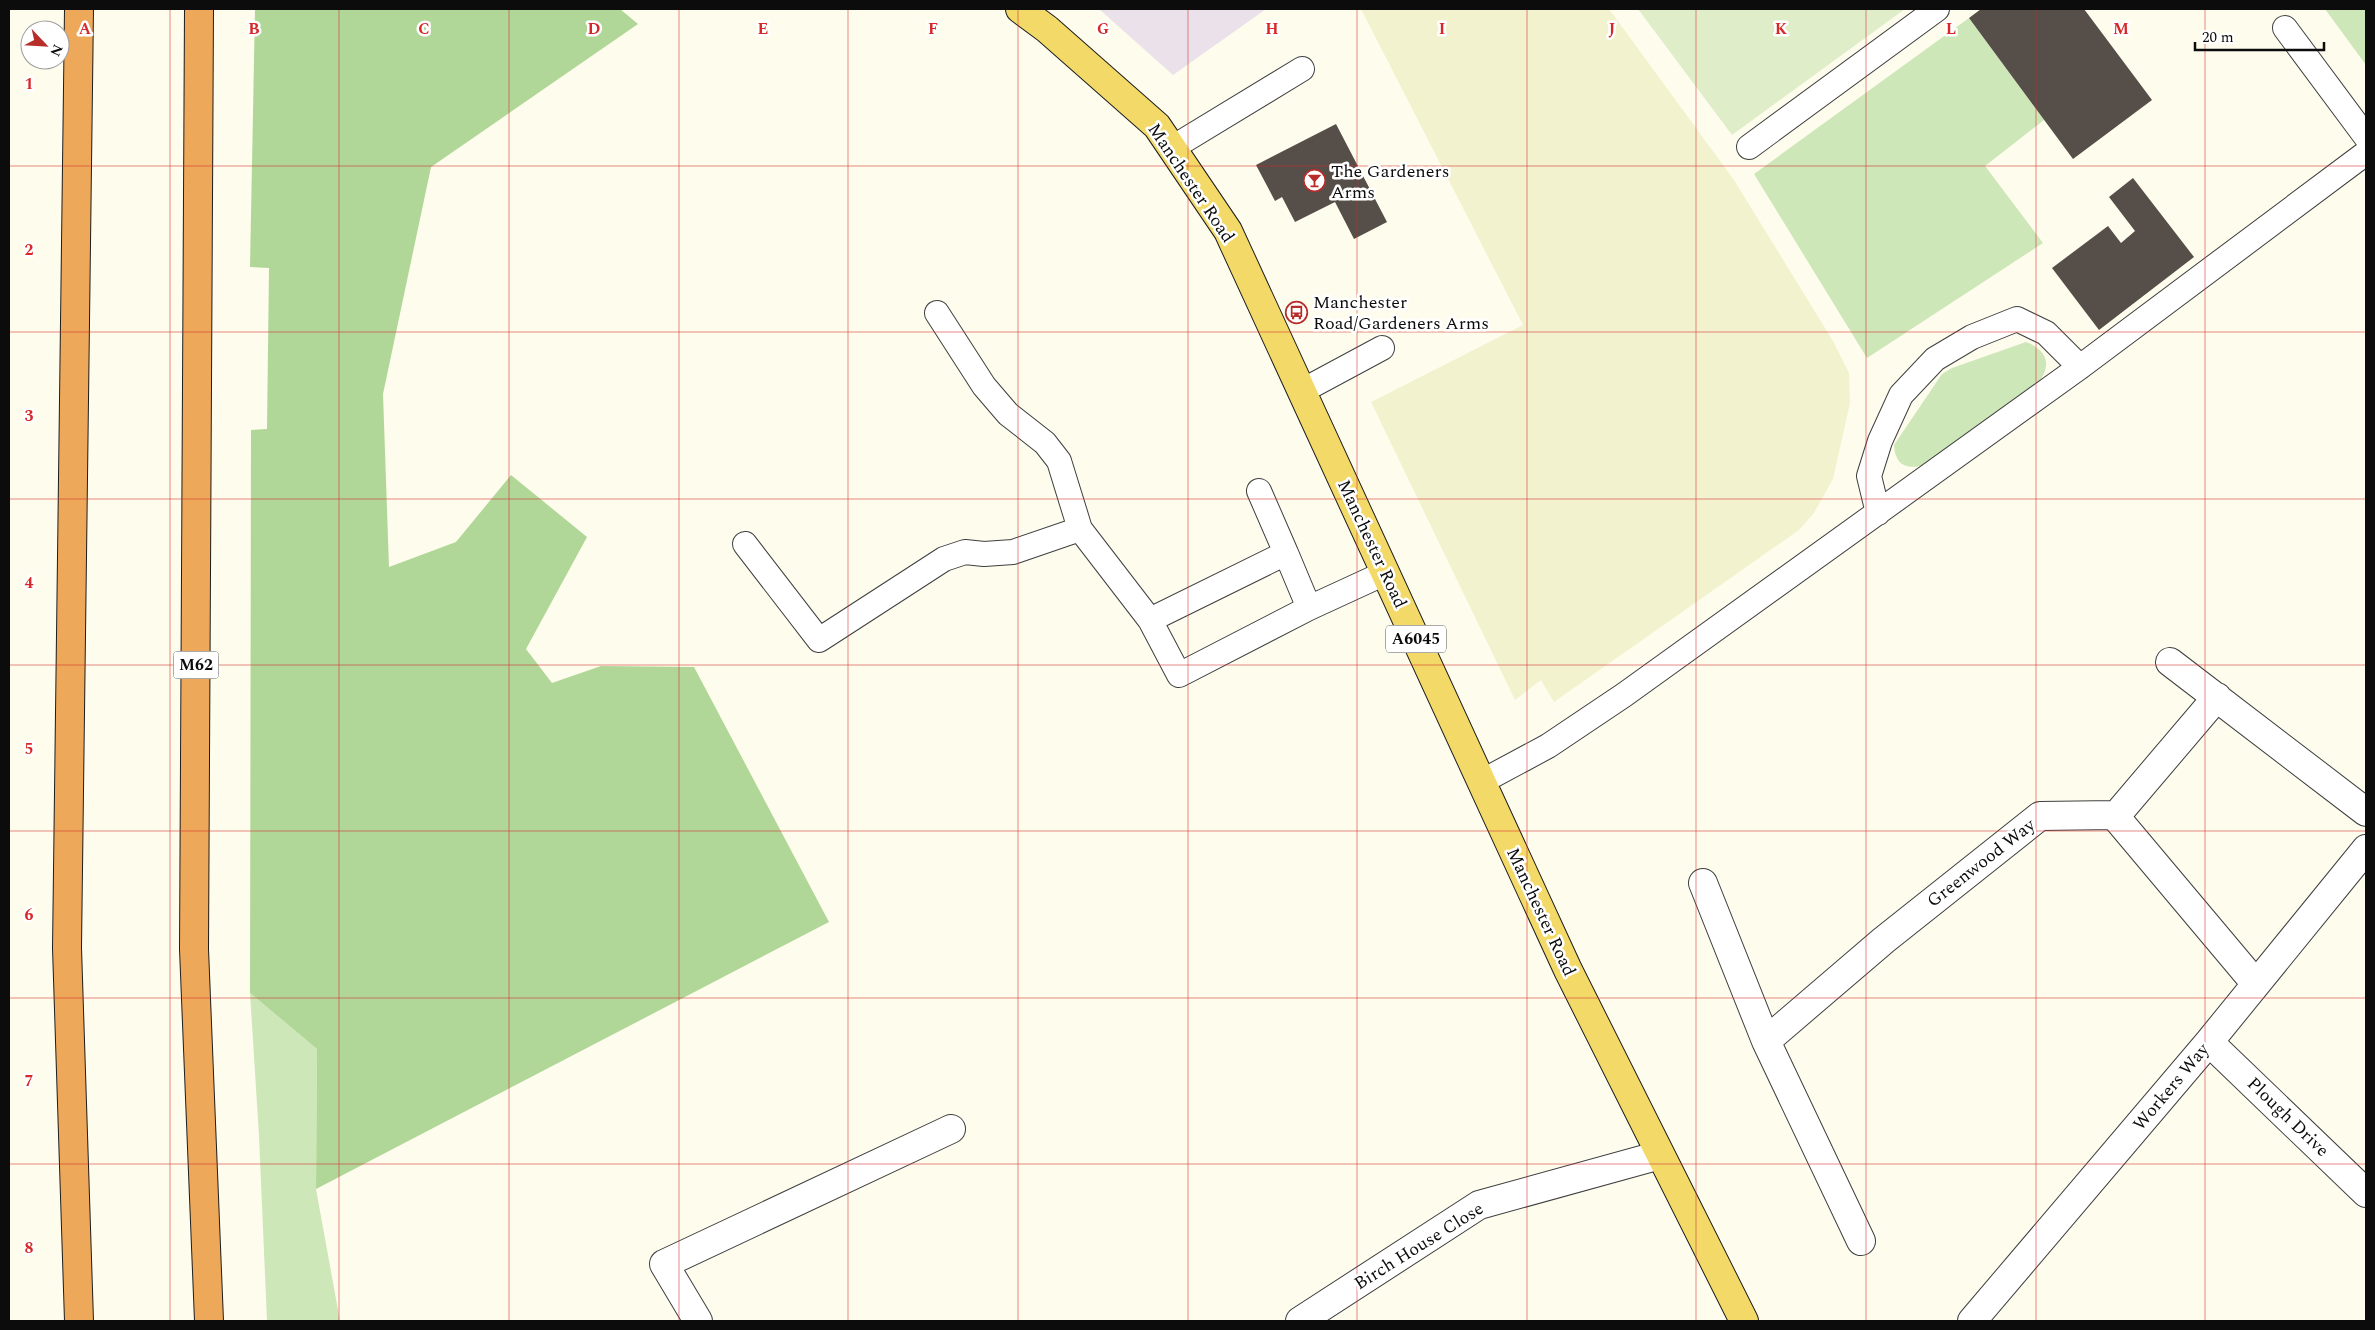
<svg xmlns="http://www.w3.org/2000/svg" width="2375" height="1330" viewBox="0 0 2375 1330" font-family="Spectral,serif">
	<style>
		.industrial { fill: #eae1eb }
		.farmland { fill: #f3f2ce }
		.green { fill: #cde7b8 }
		.forest { fill: #b0d798 }
		.pitch { fill: #dfeec9 }
		.building { fill: #554e49 }
		.lines { fill: none; stroke-linecap: round; stroke-linejoin: round }
		.service-casing { stroke: #3f3f3f; stroke-width: 26 }
		.minor-casing { stroke: #3f3f3f; stroke-width: 30 }
		.primary-casing { stroke: #1d1d1d; stroke-width: 30 }
		.motorway-casing { stroke: #1d1d1d; stroke-width: 30 }
		.service { stroke: #fff; stroke-width: 24 }
		.minor { stroke: #fff; stroke-width: 28 }
		.primary { stroke: #f3da68; stroke-width: 28 }
		.motorway { stroke: #eea85a; stroke-width: 28 }
		.grid { fill: none; stroke: #d62828; stroke-width: 1; stroke-opacity: 0.55 }
		.labels { text-anchor: middle; dominant-baseline: central; stroke-width: 5; stroke-linejoin: round; paint-order: stroke }
		.shield { fill: #fff; stroke: #555; stroke-width: 1 }
		.shield-label { font-size: 16px; font-weight: bold; fill: #0c0c0c }
		.poi-label { font-size: 18px; fill: #0c0c0c; stroke: #fff; text-anchor: start }
		.street-label { font-size: 18px; fill: #0c0c0c; stroke: #fff }
		.grid-label { font-size: 16px; text-anchor: middle; font-weight: bold; fill: #d62828; stroke: #fff; stroke-width: 5; stroke-linejoin: round; paint-order: stroke }
	</style>
	<rect width="100%" height="100%" fill="#fefcec"/>
	<path class="industrial" d="M1099,9H1266L1173,75Z"/>
	<path class="farmland" d="M1361,9H1609L1734,180L1833,341L1849,373L1850,403L1833,479L1814,513L1799,530L1554,702L1541,680L1515,700L1371,402L1523,325Z"/>
	<path class="green" d="M2325,9H2366V66V65Z
		M1969,18L2044,120L1985,166L2043,243L1867,358L1754,174Z
		M2026,342C2047,350 2052,364 2039,382L1925,465C1906,470 1895,465 1894,445L1942,374L1952,368Z
		M250,993L317,1049L316,1189L340,1321H267L259,1136Z"/>
	<path class="forest" d="M255,9H620L638,24L431,167L383,394L389,567L456,542L511,475L587,537L526,649L552,683L601,666L694,667L829,922L316,1189L317,1049L250,993L251,430L267,429L269,268L250,267Z"/>
	<path class="pitch" d="M1638,9H1905L1732,135Z"/>
	<path class="building" d="M1981,9H2084L2152,100L2073,159L1969,18Z
		M1336,124L1387,222L1354,239L1335,202L1295,222L1282,197L1275,201L1256,165Z
		M2133,178L2194,257L2099,330L2052,268L2108,226L2121,243L2135,231L2109,197Z"/>
	<g class="lines">
		<defs>
			<path id="service" d="M2285,28L2366,137
				M1749,147L1937,9
				M1172,148L1302,69
				M937,313L984,386L1008,414L1045,443L1059,461L1080,529
				M1302,391L1382,348
				M1259,491L1286,553
				M1878,513L1869,476L1880,441L1901,395L1935,359L1972,337L2017,319L2046,333L2080,367
				M745,544L819,640L944,559L965,552L984,554L1013,552L1080,529L1150,620L1286,553L1309,608L1385,573
				M1150,620L1179,675L1309,608
				M1481,782L1548,746L1624,695L2080,367L2366,153"/>
			<path id="minor" d="M2170,662L2366,812
				M2115,817L2217,697
				M1703,883L1766,1041L1861,1241
				M1766,1041L1884,940L2040,816L2114,815L2256,984
				M2209,1042L2366,1193
				M698,1321L664,1264L951,1129
				M1300,1321L1479,1205L1660,1155
				M1972,1321L2209,1042L2366,849"/>
			<path id="primary" d="M1020,9L1047,29L1157,126L1228,231L1568,970L1744,1321"/>
			<path id="motorway" d="M79,9L67,948L79,1321
				M199,9L194,949L209,1321"/>
		</defs>
		<use href="#service" class="service-casing"/>
		<use href="#minor" class="minor-casing"/>
		<use href="#primary" class="primary-casing"/>
		<use href="#motorway" class="motorway-casing"/>
		<use href="#service" class="service"/>
		<use href="#minor" class="minor"/>
		<use href="#primary" class="primary"/>
		<use href="#motorway" class="motorway"/>
	</g>
	<path class="grid" d="M170,9V1321M339,9V1321M509,9V1321M679,9V1321M848,9V1321M1018,9V1321M1188,9V1321M1357,9V1321M1527,9V1321M1696,9V1321M1866,9V1321M2036,9V1321M2205,9V1321M9,166H2366M9,332H2366M9,499H2366M9,665H2366M9,831H2366M9,998H2366M9,1164H2366"/>
	<defs>
		<symbol id="bar-ring" viewBox="-11 -11 22 22"><circle r="9.5" fill="#fff" stroke="#b62d2a" stroke-width="1.5"/><path d="M-6-5H6L.8 .8V4.5H3.5V6h-7V4.5H-.8V.8Z" fill="#b62d2a"/></symbol>
		<symbol id="bus-ring" viewBox="-11 -11 22 22"><circle r="9.5" fill="#fff" stroke="#b62d2a" stroke-width="1.5"/><path d="M-5-6H5V4H4V6H2V4H-2V6H-4V4H-5ZM-3.5-4V0h7V-4ZM-3.5 1.2v1.5H-2V1.2ZM2 1.2v1.5H3.5V1.2Z" fill="#b62d2a"/></symbol>
	</defs>
	<g fill-rule="evenodd">
		<use href="#bar-ring" x="1302" y="168" width="25" height="25"/>
		<use href="#bus-ring" x="1284" y="300" width="25" height="25"/>
	</g>
	<g class="labels">
		<g class="shield">
			<rect x="1386" y="625.5" width="60" height="27" rx="4"/>
			<rect x="173.5" y="651.5" width="45" height="27" rx="4"/>
		</g>
		<g class="shield-label">
			<text x="1416" y="639">A6045</text>
			<text x="196" y="665">M62</text>
		</g>
		<g class="poi-label">
			<text x="1331" y="171">The Gardeners<tspan x="1331" dy="21">Arms</tspan></text>
			<text x="1313" y="302">Manchester<tspan x="1313" dy="21">Road/Gardeners Arms</tspan></text>
		</g>
		<g class="street-label">
			<text transform="translate(1191 183) rotate(56)">Manchester Road</text>
			<text transform="translate(1372 544) rotate(65)">Manchester Road</text>
			<text transform="translate(1981 863) rotate(-38)">Greenwood Way</text>
			<text transform="translate(1541 912) rotate(65)">Manchester Road</text>
			<text transform="translate(2171 1087) rotate(-50)">Workers Way</text>
			<text transform="translate(2288 1117) rotate(44)">Plough Drive</text>
			<text transform="translate(1419 1246) rotate(-32)">Birch House Close</text>
		</g>
	</g>
	<g class="grid-label">
		<text x="85" y="34">A</text>
		<text x="254" y="34">B</text>
		<text x="424" y="34">C</text>
		<text x="594" y="34">D</text>
		<text x="763" y="34">E</text>
		<text x="933" y="34">F</text>
		<text x="1103" y="34">G</text>
		<text x="1272" y="34">H</text>
		<text x="1442" y="34">I</text>
		<text x="1612" y="34">J</text>
		<text x="1781" y="34">K</text>
		<text x="1951" y="34">L</text>
		<text x="2121" y="34">M</text>
		<text x="29" y="89">1</text>
		<text x="29" y="255">2</text>
		<text x="29" y="421">3</text>
		<text x="29" y="588">4</text>
		<text x="29" y="754">5</text>
		<text x="29" y="920">6</text>
		<text x="29" y="1086">7</text>
		<text x="29" y="1253">8</text>
	</g>
	<rect width="2375" height="1330" fill="none" stroke="#0c0c0c" stroke-width="20"/>
	<g transform="translate(45 45) rotate(115)"><circle r="24" fill="#ffffff" stroke="#9e9e9e"/>
	<path d="M0-4L9 19L0 12L-9 19Z" fill="#b62d2a"/>
	<text y="-8" font-size="14" font-weight="bold" text-anchor="middle" fill="#0c0c0c">N</text>
	</g>
	<path d="M2195 42v8h129v-8" fill="none" stroke="#0c0c0c" stroke-width="2.5"/>
	<text x="2202" y="42" font-size="15" fill="#0c0c0c" stroke="#ffffff" stroke-width="4" paint-order="stroke">20 m</text>
</svg>
